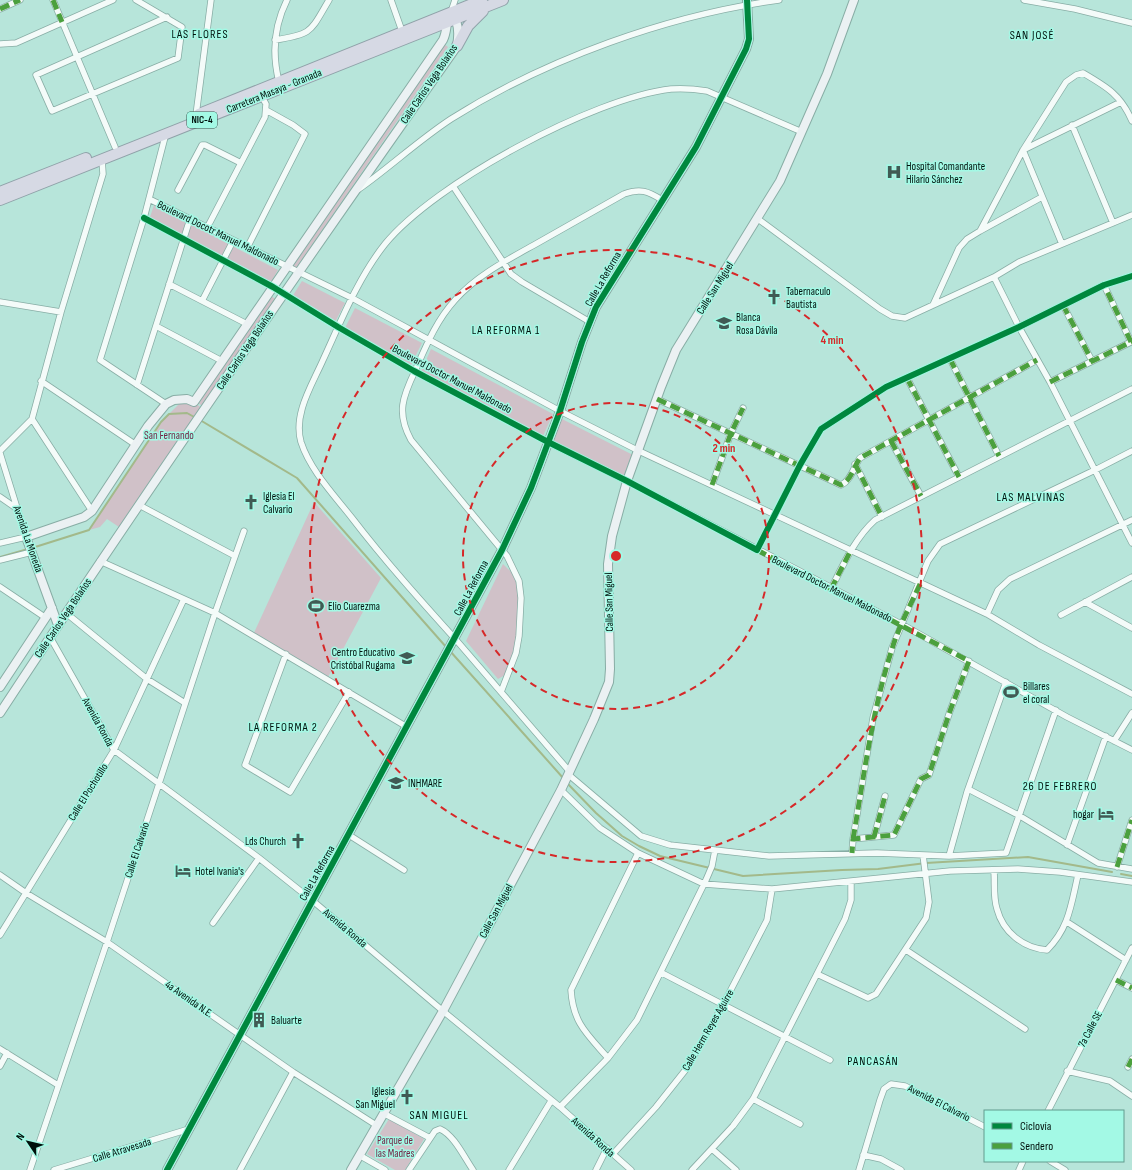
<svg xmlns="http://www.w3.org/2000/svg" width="1132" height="1170" viewBox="0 0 1132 1170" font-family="'Sofia Sans Condensed',sans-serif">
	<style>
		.green { fill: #d0c1c8 }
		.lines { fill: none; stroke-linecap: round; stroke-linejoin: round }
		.stream { stroke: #a3b98a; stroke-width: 2 }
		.street-casing { stroke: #88ada5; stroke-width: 7 }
		.secondary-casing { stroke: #88ada5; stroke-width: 10 }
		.highway-casing { stroke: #90a2a9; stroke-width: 12 }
		.street { stroke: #f4fbf9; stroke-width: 5.5 }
		.secondary { stroke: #ebf1f3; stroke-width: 8 }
		.highway { stroke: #d6d9e4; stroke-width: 10 }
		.quiet { stroke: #4ba03e; stroke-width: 5; stroke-dasharray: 10 5; stroke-linecap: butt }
		.cycleway-casing { stroke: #a3f9e5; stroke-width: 8 }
		.cycleway { stroke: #00873e; stroke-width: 6 }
		.ring { fill: none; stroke: #d62828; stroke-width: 2; stroke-dasharray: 7 5 }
		.labels { text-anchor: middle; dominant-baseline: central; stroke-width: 3; stroke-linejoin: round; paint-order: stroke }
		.shield { fill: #a3f9e5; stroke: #31574d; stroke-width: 1 }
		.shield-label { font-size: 10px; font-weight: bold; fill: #00110c }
		.street-label { font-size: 11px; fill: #00110c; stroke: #a3f9e5 }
		.poi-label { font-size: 11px; fill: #00110c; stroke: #a3f9e5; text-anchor: start }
		.park-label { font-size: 11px; fill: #732445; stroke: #a3f9e5 }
		.neighbourhood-label { font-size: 12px; letter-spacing: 1px; fill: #00110c; stroke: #a3f9e5 }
		.centre { fill: #d62828; stroke: #a3f9e5; stroke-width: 2 }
		.ring-label { font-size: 12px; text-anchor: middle; font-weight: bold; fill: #d62828; stroke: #a3f9e5; stroke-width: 3; stroke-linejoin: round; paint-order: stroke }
	</style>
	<rect width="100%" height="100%" fill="#b7e5da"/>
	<path class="green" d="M444,44L448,47L296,268L290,265Z
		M154,205L278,270L271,282L150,217Z
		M302,281L345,303L335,322L292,297Z
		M271,296L277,300L204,407L198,403Z
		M355,308L422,343L411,365L345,328Z
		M431,349L553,414L543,436L421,372Z
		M194,402L204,410L122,529L107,519L100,527L89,530L161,422L180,403Z
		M562,419L635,456L625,476L552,442Z
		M314,502L381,578L327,679L253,635Z
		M503,564C507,568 515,575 517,580C525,608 516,649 505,675L498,679L466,641Z
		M389,1119L424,1139L405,1170H395L367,1154Z"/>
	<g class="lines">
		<path class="stream" d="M200,420L297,478L447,648
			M32,548L89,530L161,422L169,414L187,413L196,418
			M0,557L28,549
			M450,651L564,779
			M567,783L596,813L622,836L639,846L660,856L743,876L842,870L878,869L926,863L1028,857L1112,872
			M1121,874L1132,876"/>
		<defs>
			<path id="street" d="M53,0L115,147
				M136,0L182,27L178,58L52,111L36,75L167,17
				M391,0L403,34
				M1024,0L1075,9L1132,23
				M0,9L20,0
				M451,12L455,0
				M275,40C313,34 310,32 329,0
				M0,44L16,43L113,0
				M279,82C272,54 274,26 287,0
				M196,115L211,0
				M1072,125L1113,223
				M453,186L511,274L522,282L590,322
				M359,189C390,167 419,140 451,119C546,59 668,15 779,0
				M178,190L202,145H205L241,163
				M149,199L352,298L560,411L639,451L987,614L1039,645L1132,694
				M144,218L273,287L338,327L414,371L548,442L627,481L903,625L1067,717L1132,750
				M758,219L880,309L892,316L905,318L994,277L1019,262L1132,215
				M207,228L265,117L266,104L262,97
				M980,231L1042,197
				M1062,244L1023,150L1121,102
				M247,248L305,134L293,125L266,110
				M994,277L1019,327L1050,382L1132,543
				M169,284L247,324
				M202,301L233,241
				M0,302L61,312
				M933,305L959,248L967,239L980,231L1023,150L1066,82L1076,75L1083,73C1107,87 1121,95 1132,121
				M1063,305L1092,361
				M156,326L222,361
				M950,359L999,456
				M907,378L959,477
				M41,381L136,445
				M1050,382L1131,342L1104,285
				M137,385L190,219
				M657,399L841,485C851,481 854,466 860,458L1037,360
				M166,404L100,360L144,218L166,133
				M32,419L92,511
				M891,441L921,496
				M0,451L32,419L61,312L103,174L102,159
				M0,453L26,537L0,543
				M855,464L882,517
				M712,485L731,433L743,408
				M0,497L16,508
				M139,505L235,556
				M757,550L800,465L821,429L886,387L1019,327L1104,285L1132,276
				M0,560L32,552
				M100,561L215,613L407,727
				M0,587L46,618
				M831,589C843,565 855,538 875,520L1132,389
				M1085,602L1132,628
				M66,613L147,679L185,703
				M987,614L998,590L1010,579L1132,520
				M1061,615L1132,577
				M50,637L114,750L259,858L313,901L443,1011L560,1107L631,1170
				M286,654L245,765L290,792L349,692
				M501,692L516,653L519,636L521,598L519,581L507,556L411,440C396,413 403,396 415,371C426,346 436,321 455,300C476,276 507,260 534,245C564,228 594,211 624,194C640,188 648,191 662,200
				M1114,741L1132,713
				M570,772C532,728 495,685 457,641C421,601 385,561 352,518C334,495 310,470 301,442C293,414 312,385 323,360C341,321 358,278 385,244C435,183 593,98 671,89C684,88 695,89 707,91L802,132
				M569,775L641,836L670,845L769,856L877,853L949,856L1006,853L1056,710
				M968,789L1020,816L1098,863L1132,869
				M561,790L600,828L638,853L704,884L772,889L950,871L1018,869L1060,872L1132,882
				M349,835L404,870
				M874,837L885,796
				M853,839L873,718L892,648L928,561L940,544L1095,470L1132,451
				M1067,845L1106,736
				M852,853L853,839L894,835L921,779L929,775L950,711L969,661
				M949,856L967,792L1006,682
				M1117,867L1132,820
				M994,871C995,883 993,897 997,909C1003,932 1023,948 1047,950C1069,928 1071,905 1078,875
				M0,875L26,893L107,942L293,1072L376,1125
				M1067,922L1126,960
				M213,923L259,858
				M0,935L114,750L184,599
				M906,950L1025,1029
				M662,973L830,1060
				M817,974L868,998L876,994L926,918L929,902L923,855
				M1116,980L1132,988
				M0,1049L58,1085
				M608,1058C587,1034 573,1023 571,990L638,853
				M0,1066L7,1053
				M1128,1067L1132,1059
				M1067,1071L1110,1081L1132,1096
				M753,1099L800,1124
				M560,1107L608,1058L637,1020L706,880L712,866L715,850
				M1048,1111L1132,948
				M383,1113L430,1138
				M712,1149L736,1170
				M613,1154L656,1107L687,1068L723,1005L767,920L772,889
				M359,1155L385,1170
				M863,1155L881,1159L901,1170
				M1050,1161L1065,1170
				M30,1170L107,942L215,613L244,531
				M54,1170L189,1129
				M240,1170L293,1072
				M409,1170L435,1131L440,1129C454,1135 464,1157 473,1170
				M509,1170L551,1101
				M596,1170L607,1148
				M692,1170L733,1126L753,1099L845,919L851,900V882
				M859,1170L880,1100L884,1089L891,1084L905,1086L985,1127
				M1019,1170L1023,1161"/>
			<path id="secondary" d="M0,687L52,608
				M0,713C148,488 302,266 457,46C459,35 459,21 451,13C445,21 448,30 443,40L194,402L187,399L174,400L166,404L148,426L92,511L84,517L26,537L58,625
				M167,1170L502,550L531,488L560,411L582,342L596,307L696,147L746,49L749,39L747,0
				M351,1170L443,1011L561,790L594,719L609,682L610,669L608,564L612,536L627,481L661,387L676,350L780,181L827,74L854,0"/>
			<path id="highway" d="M457,46L468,26L483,11
				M199,114L482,0
				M0,192L86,158
				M0,200L503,0"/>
		</defs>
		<use href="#street" class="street-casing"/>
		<use href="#secondary" class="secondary-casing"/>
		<use href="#highway" class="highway-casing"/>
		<use href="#street" class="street"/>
		<use href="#secondary" class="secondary"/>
		<use href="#highway" class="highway"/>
		<path class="quiet" d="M53,0L62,22
			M0,9L20,0
			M1063,305L1092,361
			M950,359L999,456
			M907,378L959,477
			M1050,382L1131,342L1104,285
			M657,399L841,485C851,481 854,466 860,458L1037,360
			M891,441L921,496
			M855,464L882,517
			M712,485L731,433L743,408
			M757,550L969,661L950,711L929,775L921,779L894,835L853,839L852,853
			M831,589L851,550
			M874,837L885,796
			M853,839C864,776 872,711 892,649C899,626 911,604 921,582
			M1117,867L1132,820
			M1116,980L1132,988
			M1128,1067L1132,1059"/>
		<defs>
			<path id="cycleway" d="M144,218L273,287L338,327L414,371L548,442L627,481L757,550L800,465L821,429L886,387L1019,327L1104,285L1132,276
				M167,1170L502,550L531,488L560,411L582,342L596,307L696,147L746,49L749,39L747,0"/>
		</defs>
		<use href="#cycleway" class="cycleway-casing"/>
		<use href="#cycleway" class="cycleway"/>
	</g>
	<g class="ring">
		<circle cx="616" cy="556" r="153"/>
		<circle cx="616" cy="556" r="306"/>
	</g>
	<defs>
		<symbol id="hospital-bare" viewBox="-9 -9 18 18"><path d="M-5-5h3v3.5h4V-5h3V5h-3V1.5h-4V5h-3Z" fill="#405b54" stroke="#a3f9e5" stroke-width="2.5" paint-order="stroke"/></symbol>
		<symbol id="church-bare" viewBox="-9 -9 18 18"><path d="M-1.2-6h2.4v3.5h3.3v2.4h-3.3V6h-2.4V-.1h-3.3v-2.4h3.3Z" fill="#405b54" stroke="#a3f9e5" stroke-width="2.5" paint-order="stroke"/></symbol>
		<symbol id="university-bare" viewBox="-9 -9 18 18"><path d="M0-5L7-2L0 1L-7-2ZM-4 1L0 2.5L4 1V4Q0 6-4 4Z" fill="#405b54" stroke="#a3f9e5" stroke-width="2.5" paint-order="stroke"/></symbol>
		<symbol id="stadium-bare" viewBox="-9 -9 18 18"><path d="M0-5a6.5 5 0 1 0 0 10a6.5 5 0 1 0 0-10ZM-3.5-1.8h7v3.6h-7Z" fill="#405b54" stroke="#a3f9e5" stroke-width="2.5" paint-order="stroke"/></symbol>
		<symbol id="school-bare" viewBox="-9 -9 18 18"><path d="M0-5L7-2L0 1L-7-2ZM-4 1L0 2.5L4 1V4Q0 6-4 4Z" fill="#405b54" stroke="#a3f9e5" stroke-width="2.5" paint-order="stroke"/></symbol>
		<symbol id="hotel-bare" viewBox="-9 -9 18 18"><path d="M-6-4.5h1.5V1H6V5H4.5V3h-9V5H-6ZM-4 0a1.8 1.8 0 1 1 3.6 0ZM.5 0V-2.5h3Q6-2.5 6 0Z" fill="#405b54" stroke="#a3f9e5" stroke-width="2.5" paint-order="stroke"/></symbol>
		<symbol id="building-bare" viewBox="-9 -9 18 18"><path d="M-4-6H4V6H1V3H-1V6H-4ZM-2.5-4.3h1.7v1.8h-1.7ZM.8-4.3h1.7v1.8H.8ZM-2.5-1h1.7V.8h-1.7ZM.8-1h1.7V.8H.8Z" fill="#405b54" stroke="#a3f9e5" stroke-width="2.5" paint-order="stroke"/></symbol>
	</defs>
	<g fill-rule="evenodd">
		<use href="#hospital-bare" x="883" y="161" width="22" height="22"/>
		<use href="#church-bare" x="763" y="286" width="22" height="22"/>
		<use href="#university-bare" x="713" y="312" width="22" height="22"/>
		<use href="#church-bare" x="240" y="491" width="22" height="22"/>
		<use href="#stadium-bare" x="305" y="595" width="22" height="22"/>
		<use href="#school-bare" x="396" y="647" width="22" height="22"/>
		<use href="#stadium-bare" x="1000" y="681" width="22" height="22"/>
		<use href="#school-bare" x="385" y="772" width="22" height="22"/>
		<use href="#hotel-bare" x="1095" y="803" width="22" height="22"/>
		<use href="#church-bare" x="287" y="830" width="22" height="22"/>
		<use href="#hotel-bare" x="172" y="860" width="22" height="22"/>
		<use href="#building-bare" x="248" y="1009" width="22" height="22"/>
		<use href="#church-bare" x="396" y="1086" width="22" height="22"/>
	</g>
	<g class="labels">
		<rect class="shield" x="187" y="112" width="30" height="16" rx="3"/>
		<g class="shield-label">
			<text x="202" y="120">NIC-4</text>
		</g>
		<g class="street-label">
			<text transform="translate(429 84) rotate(-56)">Calle Carlos Vega Bolaños</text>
			<text transform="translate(274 91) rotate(-22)">Carretera Masaya - Granada</text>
			<text transform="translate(218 233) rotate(26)">Boulevard Docotr Manuel Maldonado</text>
			<text transform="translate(603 279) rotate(-60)">Calle La Reforma</text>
			<text transform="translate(715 288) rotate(-58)">Calle San Miguel</text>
			<text transform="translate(245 350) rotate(-56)">Calle Carlos Vega Bolaños</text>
			<text transform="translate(452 379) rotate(28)">Boulevard Doctor Manuel Maldonado</text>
			<text transform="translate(28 539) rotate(71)">Avenida La Moneda</text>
			<text transform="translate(471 588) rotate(-62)">Calle La Reforma</text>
			<text transform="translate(832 589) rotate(27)">Boulevard Doctor Manuel Maldonado</text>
			<text transform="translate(609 602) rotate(-91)">Calle San Miguel</text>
			<text transform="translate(63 618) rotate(-56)">Calle Carlos Vega Bolaños</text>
			<text transform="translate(98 722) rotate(61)">Avenida Ronda</text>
			<text transform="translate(88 792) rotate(-58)">Calle El Pochotillo</text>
			<text transform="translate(137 850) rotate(-72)">Calle El Calvario</text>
			<text transform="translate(317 873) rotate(-61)">Calle La Reforma</text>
			<text transform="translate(496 911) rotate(-62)">Calle San Miguel</text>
			<text transform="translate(345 928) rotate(40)">Avenida Ronda</text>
			<text transform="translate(189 999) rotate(35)">4a Avenida N.E.</text>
			<text transform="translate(1090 1029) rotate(-62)">7a Calle SE</text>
			<text transform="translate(708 1030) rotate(-60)">Calle Herm Reyes Aguirre</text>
			<text transform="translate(939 1103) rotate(27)">Avenida El Calvario</text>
			<text transform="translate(593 1137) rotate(42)">Avenida Ronda</text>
			<text transform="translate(122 1150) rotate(-17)">Calle Atravesada</text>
		</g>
		<g class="poi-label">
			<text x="906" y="166">Hospital Comandante<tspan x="906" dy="13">Hilario Sánchez</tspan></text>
			<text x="786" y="291">Tabernaculo<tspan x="786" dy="13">Bautista</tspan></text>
			<text x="736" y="317">Blanca<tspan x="736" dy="13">Rosa Dávila</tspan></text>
			<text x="263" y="496">Iglesia El<tspan x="263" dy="13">Calvario</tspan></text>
			<text x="328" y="606">Elio Cuarezma</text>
			<text x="395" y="652" text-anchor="end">Centro Educativo<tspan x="395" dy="13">Cristóbal Rugama</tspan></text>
			<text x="1023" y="686">Billares<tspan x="1023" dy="13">el coral</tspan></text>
			<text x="408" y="783">INHMARE</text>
			<text x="1094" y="814" text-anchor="end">hogar</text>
			<text x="286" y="841" text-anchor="end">Lds Church</text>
			<text x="195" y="871">Hotel Ivania's</text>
			<text x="271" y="1020">Baluarte</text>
			<text x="395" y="1091" text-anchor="end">Iglesia<tspan x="395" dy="13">San Miguel</tspan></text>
		</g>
		<g class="park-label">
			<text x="169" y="435">San Fernando</text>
			<text x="395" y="1140">Parque de<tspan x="395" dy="13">las Madres</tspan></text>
		</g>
		<g class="neighbourhood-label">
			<text x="200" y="34">LAS FLORES</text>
			<text x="1032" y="35">SAN JOSÉ</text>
			<text x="506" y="330">LA REFORMA 1</text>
			<text x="1031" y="497">LAS MALVINAS</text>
			<text x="283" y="727">LA REFORMA 2</text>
			<text x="1060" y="786">26 DE FEBRERO</text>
			<text x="873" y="1061">PANCASÁN</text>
			<text x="439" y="1115">SAN MIGUEL</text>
		</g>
	</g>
	<circle cx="616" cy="556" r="6" class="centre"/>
	<g class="ring-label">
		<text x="832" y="344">4 min</text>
		<text x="724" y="452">2 min</text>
	</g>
	<rect x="984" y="1110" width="140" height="52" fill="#a3f9e5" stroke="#629c8e"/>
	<rect x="992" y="1123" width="20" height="6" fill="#00873e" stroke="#629c8e"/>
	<text x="1020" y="1130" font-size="12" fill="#00110c">Ciclovía</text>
	<rect x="992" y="1143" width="20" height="6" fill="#4ba03e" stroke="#629c8e"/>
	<text x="1020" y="1150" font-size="12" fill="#00110c">Sendero</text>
	<g transform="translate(28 1142) rotate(305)" stroke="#a3f9e5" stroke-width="3" paint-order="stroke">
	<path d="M0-3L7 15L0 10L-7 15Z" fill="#00110c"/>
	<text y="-6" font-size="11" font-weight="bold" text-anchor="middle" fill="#00110c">N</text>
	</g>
</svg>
